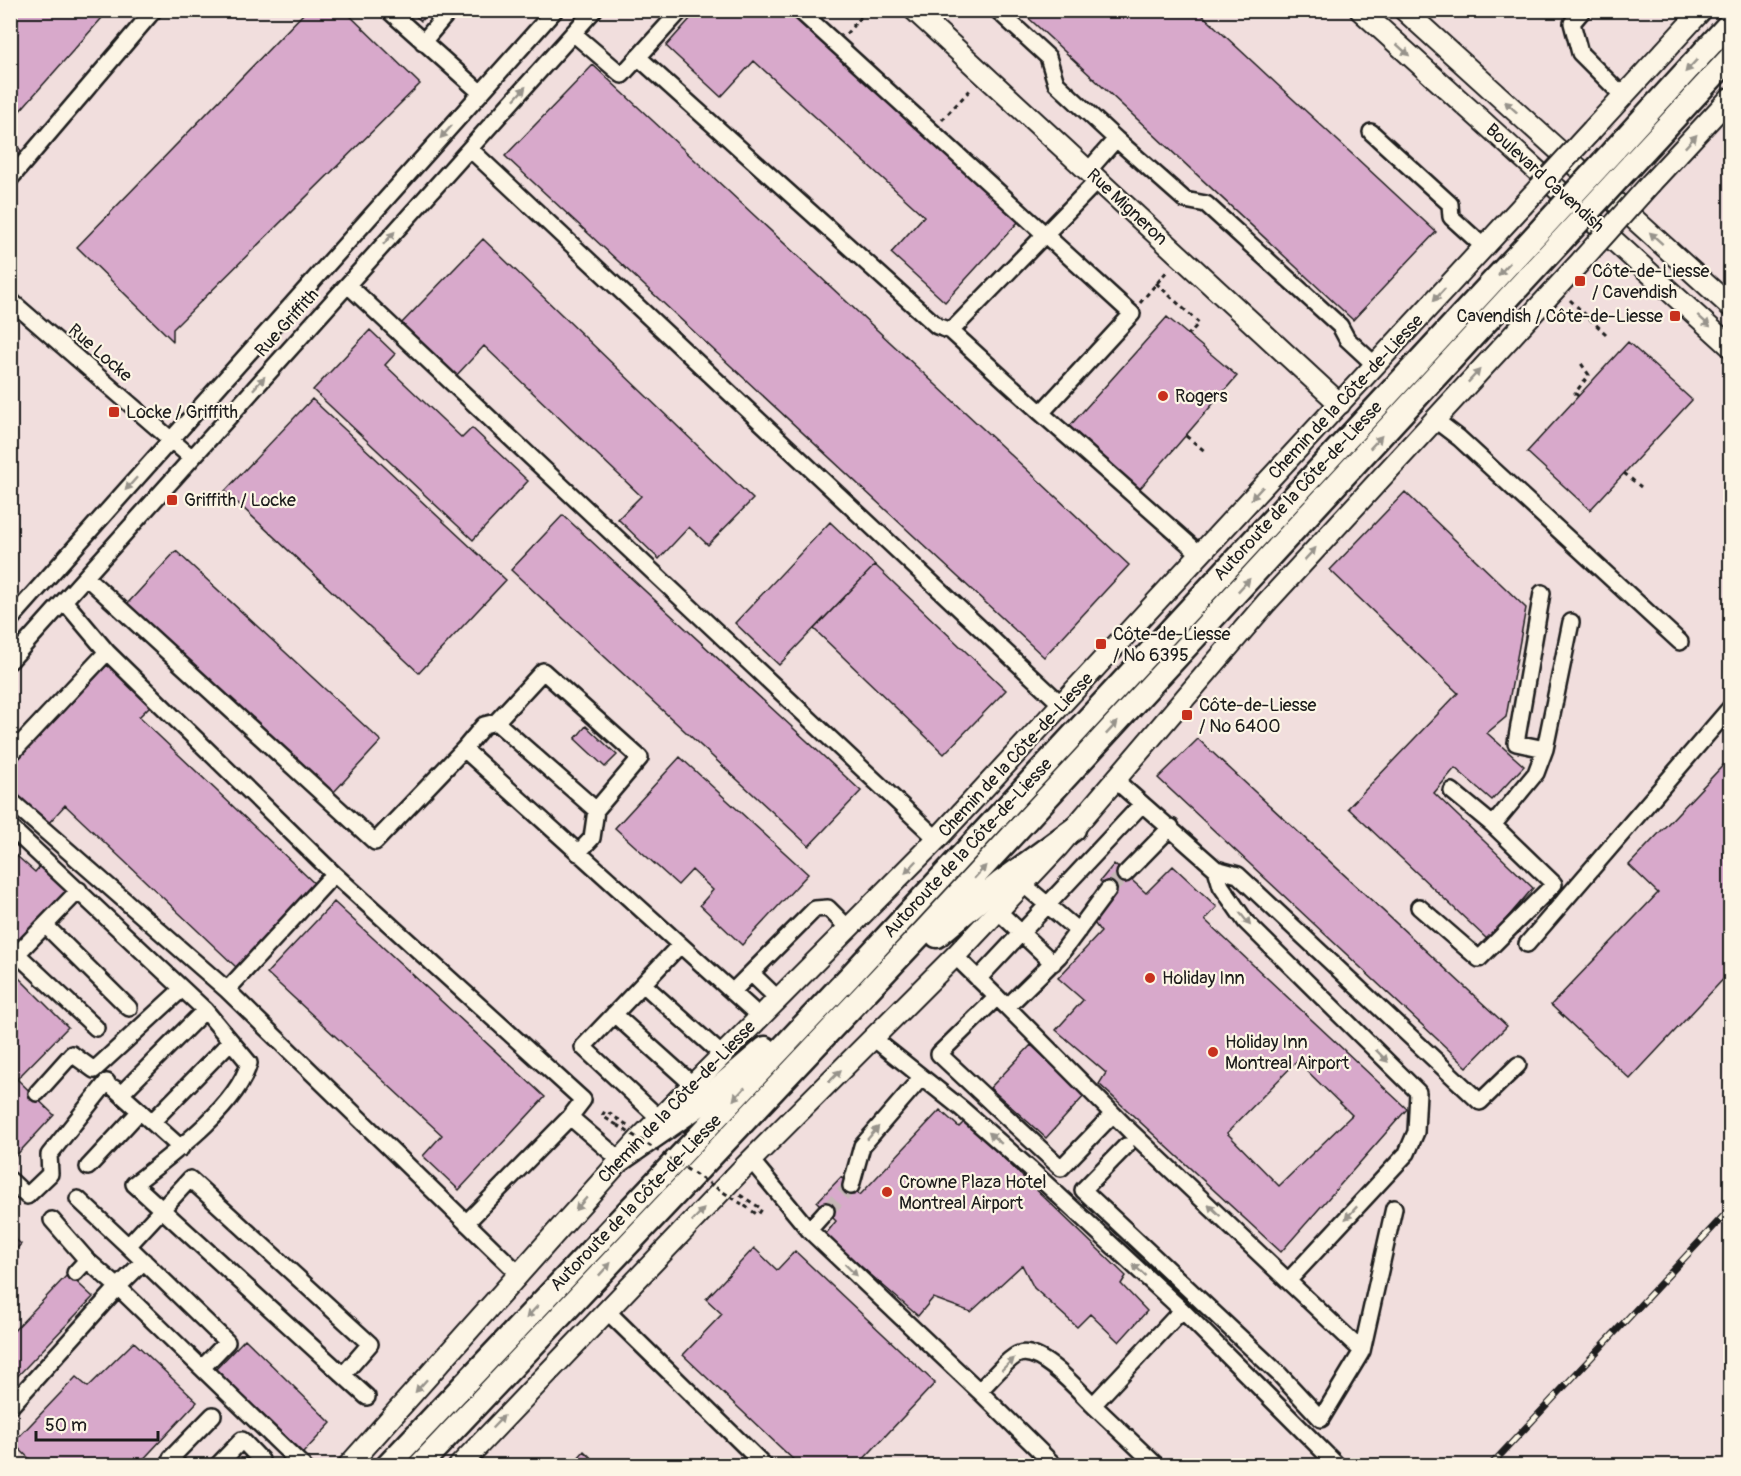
<svg xmlns="http://www.w3.org/2000/svg" width="1741" height="1476" viewBox="0 0 1741 1476" font-family="Pangolin,sans-serif">
	<style>
		.building { fill: #d8a9cb; stroke: #1c1c1c; stroke-width: 1.5; fill-rule: evenodd }
		.lines { fill: none; stroke-linecap: round; stroke-linejoin: round }
		.minor-tunnel { stroke: #c6b7b6; stroke-width: 15; stroke-dasharray: 15 8; stroke-linecap: butt }
		.minor-casing { stroke: #1c1c1c; stroke-width: 20 }
		.major-casing { stroke: #1c1c1c; stroke-width: 24 }
		.highway-casing { stroke: #1c1c1c; stroke-width: 27 }
		.path { stroke: #1c1c1c; stroke-width: 3; stroke-dasharray: 4.5 4.5; stroke-linecap: butt }
		.minor { stroke: #fcf5e5; stroke-width: 15 }
		.major { stroke: #fcf5e5; stroke-width: 20 }
		.highway { stroke: #fcf5e5; stroke-width: 22 }
		.rail-casing { stroke: #1c1c1c; stroke-width: 7 }
		.rail { stroke: #fcf5e5; stroke-width: 4.5; stroke-dasharray: 14; stroke-linecap: butt }
		.major-bridge-casing { stroke: #1c1c1c; stroke-width: 24; stroke-linecap: butt }
		.highway-bridge-casing { stroke: #1c1c1c; stroke-width: 27; stroke-linecap: butt }
		.path-bridge { stroke: #1c1c1c; stroke-width: 3; stroke-dasharray: 4.5 4.5; stroke-linecap: butt }
		.major-bridge { stroke: #fcf5e5; stroke-width: 20 }
		.highway-bridge { stroke: #fcf5e5; stroke-width: 22 }
		.oneway { fill: #97938b }
		.poi-dot { fill: #c8321e; stroke: #fcf5e5; stroke-width: 2 }
		.labels { text-anchor: middle; dominant-baseline: central; stroke-width: 4.5; stroke-linejoin: round; paint-order: stroke }
		.street-label { font-size: 18px; fill: #1c1c1c; stroke: #fcf5e5 }
		.poi-label { font-size: 18px; fill: #1c1c1c; stroke: #fcf5e5; text-anchor: start }
	</style>
	<rect width="100%" height="100%" fill="#f1dedd"/>
	<filter id="ink" filterUnits="userSpaceOnUse"><feTurbulence type="fractalNoise" baseFrequency=".0167" numOctaves="2"/><feDisplacementMap in="SourceGraphic" scale="12" xChannelSelector="R" yChannelSelector="G"/><feConvolveMatrix kernelMatrix="1 2 1 2 8 2 1 2 1" color-interpolation-filters="sRGB"/></filter>
	<g filter="url(#ink)">
		<path class="building" d="M10,10H109L10,122Z
			M307,10H344L420,84L173,329V341L77,247Z
			M409,10H430L421,21Z
			M698,10H786L1019,221L945,302L891,253L924,216L754,61L721,97L666,46Z
			M1020,10H1197L1436,232L1353,320Z
			M593,65L1129,565L1044,657L505,156Z
			M10,137L22,152L10,165Z
			M483,239L753,499L708,545L689,527L659,559L618,519L641,496L484,346L454,378L399,326Z
			M1167,317L1237,376L1137,492L1068,428Z
			M370,330L395,354L385,365L462,438L472,428L528,481L473,540L313,390Z
			M1628,342L1692,400L1590,510L1527,452Z
			M312,399L506,580L419,673L225,491Z
			M1405,492L1526,608L1506,717L1487,733L1524,766L1492,800L1455,768L1434,793L1533,888L1488,940L1348,808L1458,693L1330,570Z
			M563,515L861,791L809,846L511,570Z
			M830,522L875,565L779,665L735,623Z
			M176,551L381,741L333,793L127,604Z
			M875,565L1006,690L944,754L814,629Z
			M109,663L152,704L139,717L315,884L236,967L65,805L47,825L10,790V767Z
			M586,726L617,755L605,767L575,739Z
			M1198,739L1507,1026L1467,1067L1158,778Z
			M680,757L808,874L742,945L700,905L713,890L692,870L678,885L615,828Z
			M1730,758V972L1630,1079L1551,1005L1658,893L1629,865Z
			M10,850L35,872L41,865L70,891L18,947L10,940Z
			M1114,864L1146,893L1173,866L1217,907L1205,920L1407,1109L1281,1252L1099,1084L1106,1073L1056,1030L1083,1000L1058,978L1101,932L1091,919L1113,894L1100,881ZM1297,1061L1352,1115L1279,1186L1227,1133Z
			M334,902L545,1097L459,1190L423,1156L442,1135L267,973Z
			M10,969L68,1027L17,1079L54,1115L10,1162Z
			M1031,1045L1085,1095L1046,1138L990,1088Z
			M940,1110L959,1127L965,1121L1126,1276L1121,1284L1147,1311L1119,1342L1090,1314L1077,1327L1034,1288L1022,1265L971,1312L933,1298L918,1316L825,1235L836,1221L817,1202L841,1177L860,1195Z
			M10,1234L21,1244L10,1256Z
			M754,1248L777,1270L795,1251L935,1383L857,1466H800L683,1355L722,1314L706,1299Z
			M68,1274L93,1297L10,1384V1335Z
			M245,1339L331,1423L303,1453L215,1370Z
			M134,1342L197,1402L137,1466H37L13,1443L76,1377L88,1387Z
			M584,1451L600,1466H571Z"/>
		<g class="lines">
			<path class="minor-tunnel" d="M1108,890L1125,874
				M826,1211L851,1186"/>
			<defs>
				<path id="minor" d="M388,10L481,93
					M799,10L1132,314L1041,413L1201,555
					M997,10L1048,57L1056,83L1116,139
					M1583,10L1572,23L1580,53L1623,96
					M573,33L622,75L681,10
					M423,42L450,10
					M638,57L937,326L951,331
					M1371,132L1450,204L1451,217L1484,247
					M470,149L1062,705
					M1088,171L1116,139L1185,200L1206,204L1340,326L1347,339L1375,365
					M10,179L154,10
					M348,285L937,839
					M10,300L192,458
					M1041,413L951,331L1098,180
					M1434,419L1459,438L1680,642
					M87,578L375,842L464,749L759,1016
					M1542,593L1516,743L1545,749L1571,622
					M65,602L107,652L334,874L583,1100L570,1117L620,1160
					M10,620L555,10
					M10,661L594,10
					M464,749L484,725L496,722
					M10,755L107,652
					M1114,779L1216,869L1238,875L1480,1102L1518,1065
					M1452,791L1493,825
					M10,800L227,990L519,1274
					M10,827L205,1010L249,1063C237,1107 170,1156 134,1184L367,1397
					M578,853L592,838L596,810L640,758L543,671L496,722L596,810
					M1125,874L1171,827
					M1023,884L1078,931
					M1419,907L1479,959L1554,884L1493,825L1536,773L1545,749
					M998,911L1053,963
					M45,925L129,1008
					M1527,944L1730,708
					M10,949L17,954L79,890
					M17,954L96,1028
					M955,956L1007,1007L1059,956L1108,890
					M751,973L777,998
					M978,979L1142,804
					M643,984L721,1054
					M227,990L334,874
					M732,992L815,909L828,908L849,929
					M997,997L939,1054L1061,1168L1113,1114
					M1007,1007L1130,1131L1288,1281L1407,1153L1416,1132L1418,1092L1246,922L1221,886L1216,869
					M614,1014L692,1084
					M873,1038L962,1109L1030,1169L1182,1310L1338,1466
					M114,1088L181,1148
					M37,1093L72,1054L94,1070L182,989
					M121,1094L205,1010
					M659,1118L583,1047L680,945
					M152,1122L231,1041
					M1126,1146L1083,1190L1280,1375L1321,1419L1362,1351L1288,1281
					M751,1160L809,1230L979,1391C988,1383 1009,1357 1019,1354C1041,1347 1078,1390 1093,1405L1182,1310
					M88,1167L140,1111
					M10,1180L27,1196L50,1174L49,1155L107,1082
					M851,1186L862,1146L921,1078
					M78,1199L128,1246
					M52,1220L87,1260
					M466,1223L570,1117
					M809,1230L826,1211
					M75,1273L87,1260L118,1287L144,1261
					M606,1310L765,1466
					M1362,1351L1394,1208
					M202,1368L227,1342L128,1246L190,1179L370,1344L343,1375
					M979,1391L1055,1466
					M1093,1405L1157,1466
					M10,1407L118,1287L303,1466
					M179,1466L171,1458L213,1415
					M217,1466L242,1440L261,1460L256,1466"/>
				<path id="major" d="M914,10L1340,404
					M1360,10L1730,346
					M1404,10L1730,306
					M1592,130L1702,10
					M1651,183L1730,98
					M348,1466L642,1136L937,839L1522,206
					M459,1466L745,1166L955,956L1058,847L1266,603L1582,260"/>
				<path id="highway" d="M1614,150L1730,23
					M1631,165L1730,58
					M937,936L1000,883L1074,829
					M620,1160L695,1108L765,1048
					M387,1466L851,975L1544,226
					M419,1466L924,931L1561,241"/>
			</defs>
			<use href="#minor" class="minor-casing"/>
			<use href="#major" class="major-casing"/>
			<use href="#highway" class="highway-casing"/>
			<path class="path" d="M846,34L867,10
				M942,120L971,89
				M1156,283L1199,323L1188,335
				M1570,300L1606,334
				M1140,303L1168,270
				M1578,396L1575,393L1589,375L1580,362
				M1186,436L1206,452
				M1624,473L1641,487
				M617,1125L602,1116L605,1111L629,1126
				M740,1195L762,1209L758,1215L742,1204"/>
			<use href="#minor" class="minor"/>
			<use href="#major" class="major"/>
			<use href="#highway" class="highway"/>
			<defs>
				<path id="rail" d="M1490,1466L1730,1209"/>
			</defs>
			<use href="#rail" class="rail-casing"/>
			<use href="#rail" class="rail"/>
			<defs>
				<path id="major-bridge" d="M1522,206L1592,130
					M1582,260L1651,183"/>
				<path id="highway-bridge" d="M1544,226L1614,150
					M1561,241L1631,165"/>
			</defs>
			<use href="#major-bridge" class="major-bridge-casing"/>
			<use href="#highway-bridge" class="highway-bridge-casing"/>
			<path class="path-bridge" d="M617,1125L742,1204"/>
			<use href="#major-bridge" class="major-bridge"/>
			<use href="#highway-bridge" class="highway-bridge"/>
		</g>
		<defs><path id="oneway-solid" d="M-6-.8H1V-3.2L6.5 0L1 3.2V.8H-6Z" transform="scale(1.5)"/></defs>
		<g class="oneway">
			<use href="#oneway-solid" transform="translate(1403 50) rotate(42)"/>
			<use href="#oneway-solid" transform="translate(1691 66) rotate(133)"/>
			<use href="#oneway-solid" transform="translate(520 93) rotate(-48)"/>
			<use href="#oneway-solid" transform="translate(1511 107) rotate(-138)"/>
			<use href="#oneway-solid" transform="translate(446 132) rotate(132)"/>
			<use href="#oneway-solid" transform="translate(1691 141) rotate(-47)"/>
			<use href="#oneway-solid" transform="translate(389 238) rotate(-48)"/>
			<use href="#oneway-solid" transform="translate(1656 238) rotate(-138)"/>
			<use href="#oneway-solid" transform="translate(1504 269) rotate(133)"/>
			<use href="#oneway-solid" transform="translate(1439 295) rotate(133)"/>
			<use href="#oneway-solid" transform="translate(1704 321) rotate(42)"/>
			<use href="#oneway-solid" transform="translate(1474 376) rotate(-47)"/>
			<use href="#oneway-solid" transform="translate(259 383) rotate(-48)"/>
			<use href="#oneway-solid" transform="translate(1376 442) rotate(-47)"/>
			<use href="#oneway-solid" transform="translate(131 484) rotate(132)"/>
			<use href="#oneway-solid" transform="translate(1257 493) rotate(133)"/>
			<use href="#oneway-solid" transform="translate(1310 554) rotate(-47)"/>
			<use href="#oneway-solid" transform="translate(1244 585) rotate(-47)"/>
			<use href="#oneway-solid" transform="translate(1112 728) rotate(-47)"/>
			<use href="#oneway-solid" transform="translate(911 867) rotate(134)"/>
			<use href="#oneway-solid" transform="translate(980 872) rotate(-47)"/>
			<use href="#oneway-solid" transform="translate(1245 919) rotate(51)"/>
			<use href="#oneway-solid" transform="translate(1382 1056) rotate(45)"/>
			<use href="#oneway-solid" transform="translate(835 1076) rotate(-45)"/>
			<use href="#oneway-solid" transform="translate(739 1094) rotate(133)"/>
			<use href="#oneway-solid" transform="translate(873 1133) rotate(-49)"/>
			<use href="#oneway-solid" transform="translate(995 1138) rotate(-139)"/>
			<use href="#oneway-solid" transform="translate(581 1204) rotate(131)"/>
			<use href="#oneway-solid" transform="translate(1214 1210) rotate(-136)"/>
			<use href="#oneway-solid" transform="translate(1351 1213) rotate(133)"/>
			<use href="#oneway-solid" transform="translate(698 1215) rotate(-46)"/>
			<use href="#oneway-solid" transform="translate(605 1269) rotate(-47)"/>
			<use href="#oneway-solid" transform="translate(851 1270) rotate(44)"/>
			<use href="#oneway-solid" transform="translate(1139 1270) rotate(-137)"/>
			<use href="#oneway-solid" transform="translate(532 1312) rotate(133)"/>
			<use href="#oneway-solid" transform="translate(1008 1364) rotate(-44)"/>
			<use href="#oneway-solid" transform="translate(421 1386) rotate(132)"/>
			<use href="#oneway-solid" transform="translate(498 1422) rotate(-46)"/>
		</g>
	</g>
	<g class="poi-dot">
		<rect x="1574" y="275" width="12" height="12" rx="3"/>
		<rect x="1669" y="310" width="12" height="12" rx="3"/>
		<circle cx="1163" cy="396" r="6"/>
		<rect x="108" y="406" width="12" height="12" rx="3"/>
		<rect x="166" y="494" width="12" height="12" rx="3"/>
		<rect x="1095" y="638" width="12" height="12" rx="3"/>
		<rect x="1181" y="709" width="12" height="12" rx="3"/>
		<circle cx="1150" cy="978" r="6"/>
		<circle cx="1213" cy="1052" r="6"/>
		<circle cx="887" cy="1192" r="6"/>
	</g>
	<g class="labels">
		<g class="street-label">
			<text transform="translate(1545 178) rotate(42)">Boulevard Cavendish</text>
			<text transform="translate(1127 207) rotate(43)">Rue Migneron</text>
			<text transform="translate(287 323) rotate(-48)">Rue Griffith</text>
			<text transform="translate(100 353) rotate(41)">Rue Locke</text>
			<text transform="translate(1346 397) rotate(-47)">Chemin de la Côte-de-Liesse</text>
			<text transform="translate(1298 491) rotate(-47)">Autoroute de la Côte-de-Liesse</text>
			<text transform="translate(1016 755) rotate(-47)">Chemin de la Côte-de-Liesse</text>
			<text transform="translate(968 848) rotate(-47)">Autoroute de la Côte-de-Liesse</text>
			<text transform="translate(677 1102) rotate(-46)">Chemin de la Côte-de-Liesse</text>
			<text transform="translate(636 1203) rotate(-46)">Autoroute de la Côte-de-Liesse</text>
		</g>
		<g class="poi-label">
			<text x="1592" y="271">Côte-de-Liesse<tspan x="1592" dy="21">/ Cavendish</tspan></text>
			<text x="1663" y="316" text-anchor="end">Cavendish / Côte-de-Liesse</text>
			<text x="1175" y="396">Rogers</text>
			<text x="126" y="412">Locke / Griffith</text>
			<text x="184" y="500">Griffith / Locke</text>
			<text x="1113" y="634">Côte-de-Liesse<tspan x="1113" dy="21">/ No 6395</tspan></text>
			<text x="1199" y="705">Côte-de-Liesse<tspan x="1199" dy="21">/ No 6400</tspan></text>
			<text x="1162" y="978">Holiday Inn</text>
			<text x="1225" y="1042">Holiday Inn<tspan x="1225" dy="21">Montreal Airport</tspan></text>
			<text x="899" y="1182">Crowne Plaza Hotel<tspan x="899" dy="21">Montreal Airport</tspan></text>
		</g>
	</g>
	<rect width="1741" height="1476" fill="none" stroke="#fcf5e5" stroke-width="36"/>
	<rect x="18" y="18" width="1705" height="1440" fill="none" stroke="#1c1c1c" stroke-width="2" filter="url(#ink)"/>
	<path d="M36 1431v9h122v-9" fill="none" stroke="#1c1c1c" stroke-width="3"/>
	<text x="45" y="1431" font-size="18" fill="#1c1c1c" stroke="#fcf5e5" stroke-width="4.5" paint-order="stroke">50 m</text>
</svg>
